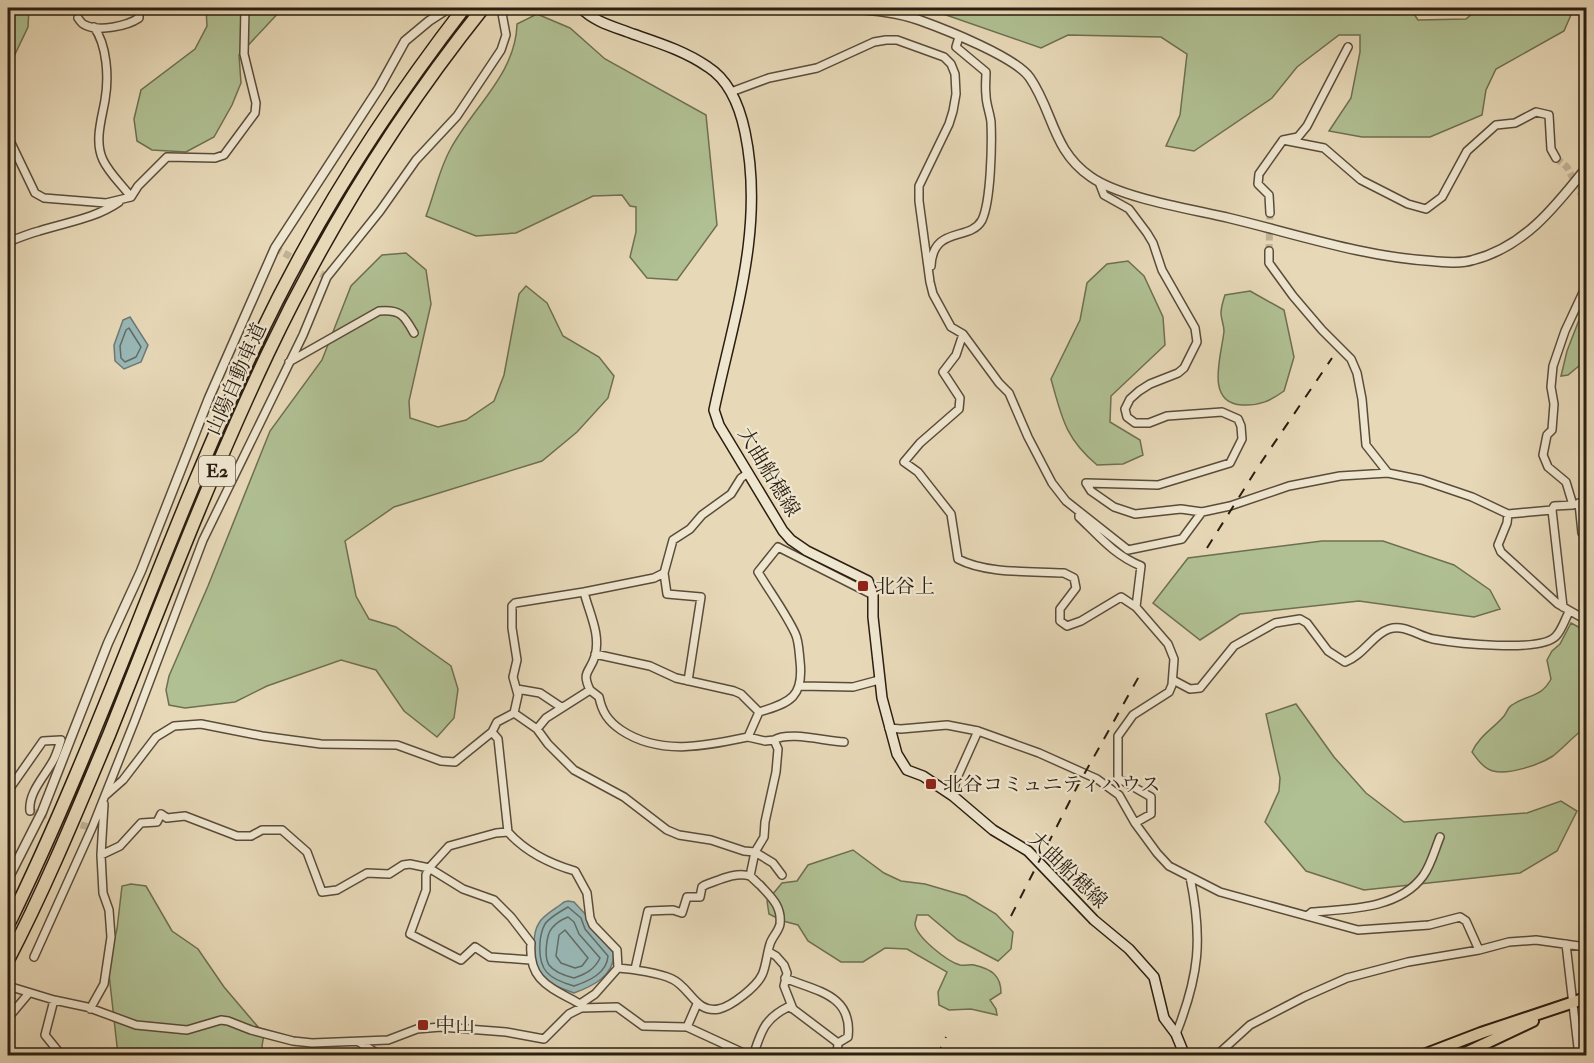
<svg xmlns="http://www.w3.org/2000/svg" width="1594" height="1063" viewBox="0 0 1594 1063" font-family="'IM FELL Double Pica','Noto Serif JP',serif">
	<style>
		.green { fill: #b0c093; stroke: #6e6f52; stroke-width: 1.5 }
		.water { fill: #99b8b7; stroke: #6d7a75; stroke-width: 1.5 }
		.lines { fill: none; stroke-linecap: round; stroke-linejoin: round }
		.shore { stroke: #626b64; stroke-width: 1.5 }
		.minor-tunnel { stroke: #c1b396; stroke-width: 7; stroke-dasharray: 7 3.5; stroke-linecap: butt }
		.minor-casing { stroke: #5a4c3a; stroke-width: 10 }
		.tertiary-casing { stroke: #5a4c3a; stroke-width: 11 }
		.secondary-casing { stroke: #2b1e11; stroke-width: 12 }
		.primary-casing { stroke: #2b1e11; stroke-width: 14 }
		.motorway-casing { stroke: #2b1e11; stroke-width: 15 }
		.minor { stroke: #efe6d0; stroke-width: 7 }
		.tertiary { stroke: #efe6d0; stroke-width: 8 }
		.secondary { stroke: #efe6d0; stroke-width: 9 }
		.primary { stroke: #e7d8b7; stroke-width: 10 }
		.motorway { stroke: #e7d8b7; stroke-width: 12 }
		.rail { stroke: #2b1e11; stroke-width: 2; stroke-dasharray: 10 10; stroke-linecap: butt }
		.poi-dot { fill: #8f2418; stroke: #efe6d0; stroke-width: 2 }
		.labels { text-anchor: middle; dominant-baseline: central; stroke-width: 4.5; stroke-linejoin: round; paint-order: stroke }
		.shield { fill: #efe6d0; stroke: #665a4a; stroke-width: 1.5 }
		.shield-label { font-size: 18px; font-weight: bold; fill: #2b1e11 }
		.street-label { font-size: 20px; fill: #2b1e11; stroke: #efe6d0 }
		.poi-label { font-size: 20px; fill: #2b1e11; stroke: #efe6d0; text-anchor: start }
	</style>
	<rect width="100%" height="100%" fill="#e7d8b7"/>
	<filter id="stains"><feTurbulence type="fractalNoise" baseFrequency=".00333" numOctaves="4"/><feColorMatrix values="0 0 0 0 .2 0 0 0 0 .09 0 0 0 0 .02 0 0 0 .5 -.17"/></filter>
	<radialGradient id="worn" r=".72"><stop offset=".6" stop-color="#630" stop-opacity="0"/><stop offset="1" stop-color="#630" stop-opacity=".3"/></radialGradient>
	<path class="green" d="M8,8H29L28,27L8,69Z
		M206,8H283L239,55L241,83L232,105L214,137L186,152L152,150L137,141L134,119L141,90L195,49L207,26Z
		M926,8H1410L1418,20L1466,19L1479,8H1574L1564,31L1496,69L1486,90L1482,115L1430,137H1362L1329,131L1351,98L1360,52V35H1339L1297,67L1272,98L1194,151L1166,146L1180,115L1187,54L1161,37L1068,35L1041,48Z
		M537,14L570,28L605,59L706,115L717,225L677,280L647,278L630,257L636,232V207L630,206L622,195L593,196L516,233L476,236L426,216C434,195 439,170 450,150C472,108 516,74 517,24Z
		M406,253L426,270L431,304L409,401L410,418L438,427L466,420L494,401L504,375L519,294L526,286L547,303L563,336L599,357L614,376L608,398L577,432L542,461L394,507L345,541L356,596L369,619L396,627L451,666L458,689L454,718L437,737L404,711L376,670L341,660L267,686L235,702L185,708L169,705L166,690L169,676L208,586L270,431L322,360L351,286L382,255Z
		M1128,261L1144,276L1163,317L1165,345L1111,396L1110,422L1140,440L1143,455L1123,464L1097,465C1065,438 1062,418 1051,379L1080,320L1087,283L1107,264Z
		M1250,291L1284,310L1294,357L1284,391C1270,401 1259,406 1242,405C1204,403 1222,354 1224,331C1224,325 1221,319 1221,313C1221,307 1223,301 1225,295Z
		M1586,302V360L1568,375L1561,376L1567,351Z
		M1322,541H1383L1454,565L1490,590L1500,609L1474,617L1359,601L1240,614L1200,640L1153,603L1188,558Z
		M1571,623L1586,631V730H1582C1572,738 1563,748 1553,756C1539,765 1509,775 1493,771C1484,769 1477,759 1472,752C1478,737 1494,728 1504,716C1507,712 1508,707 1512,705C1528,694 1541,698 1551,679L1547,660L1552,651L1560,644Z
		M1296,704L1334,757L1366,793L1404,822L1527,813L1561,801L1577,811L1557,851L1520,873L1364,890L1306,871L1265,822L1279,791L1280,778L1266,714Z
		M853,850L884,873L901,881L925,884L966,896L996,914L1013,932L1011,949L998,961L958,940L928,915H917C917,916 915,923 915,924C916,937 948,962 960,965C965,966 970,964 974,965C991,969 1001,975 1001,993L990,1000L996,1009L997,1015L971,1009L949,1010L939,1005L938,992L947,972L907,949L885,948L863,962H841L808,941L798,925L783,921L769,914L767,901L782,883L797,881L808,865Z
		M131,884L146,886L172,931L198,949L224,987L264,1034L262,1046L263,1055H118L108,965L117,929L122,886Z"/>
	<path class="water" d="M130,317L148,345L141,362L124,369L115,361L114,345L123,320Z
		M568,901L574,902L587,916L589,926L614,953C614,976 593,986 574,993C546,983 532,977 534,945C534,938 535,929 539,923C543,915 557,908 564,902Z"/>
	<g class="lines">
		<path class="shore" d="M129,328L141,347L136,357L125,362L121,358L120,346L126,330Z
			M568,907L581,918L585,929L608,956C607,973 589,981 574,986C549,979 538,971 540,943C540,938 542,929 545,924C549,918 561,911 568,907Z
			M568,917L574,922L579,934L600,958C595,969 586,974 574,978C566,976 554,972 549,965C544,957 546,935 552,928C556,923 563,919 568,917Z
			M565,930L588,958L582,966L575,968L561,963L556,956L559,935Z"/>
		<path class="minor-tunnel" d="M1556,158L1567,167L1586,203
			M275,248L327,277
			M1269,251L1270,213
			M30,811L92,828"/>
		<defs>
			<path id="minor" d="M78,18C80,21 82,24 85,25C99,32 127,26 139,18V8
				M94,27C107,45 109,77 105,100C102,118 94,141 103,160C109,173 122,185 131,197
				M731,92L769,78L817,68L874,42L886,40H897L944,57L951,64L955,74L956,94L953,111L949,124L919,186V201L930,282L933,294L951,327L963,334L999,383L1009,393L1028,437L1052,483L1066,501L1128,550L1182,539L1202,512
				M1283,140L1324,148L1361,180L1408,204L1426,209L1442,197L1467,151L1496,125L1515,123L1536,112L1549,115L1551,149L1556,158
				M8,142L11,143L35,193L44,198L106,203L131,197L138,186L167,157L215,158L224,155L255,113L256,103L244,54L245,8
				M1099,182L1104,195L1129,209L1147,233L1153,243L1162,270L1195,328L1197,342L1184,368L1178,373L1150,384L1139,391L1130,399L1125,409L1127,417L1135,423H1149L1167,416L1222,412L1238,419L1241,426L1242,439L1230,463L1158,485L1086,483L1091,491L1114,507L1135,514L1181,509L1202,512L1230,506L1289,486L1340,476L1388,473L1422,480L1472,497L1508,514L1552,510L1554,506L1573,505L1586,501
				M1270,213L1269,195L1258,184L1259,174L1283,140L1298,137L1307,126L1348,47
				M8,242C18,238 28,234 39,231C67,222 94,219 119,202
				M1269,251V263L1293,296L1322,330L1351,359L1357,373L1362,399L1366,445L1388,473
				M931,266C933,225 970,242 982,220C991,201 992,144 991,122C990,113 986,104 986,95C985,87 986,79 986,72L956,47L959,37
				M963,334L956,355L943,372L960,398L959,409L920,443L904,462L918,472L951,514L958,559C986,574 1032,571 1064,573L1074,578L1076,588L1060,609V621L1067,626L1081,621L1121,597L1136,607L1168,644L1174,659L1172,685L1169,692L1133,715L1118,736V778L1151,797V814L1135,823
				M289,362L379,311C400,309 404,315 414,333
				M1579,503L1582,533L1586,535
				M1573,505L1566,482L1548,467L1543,455L1547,435L1552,430L1554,404L1551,387L1553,366L1565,331L1586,286
				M1552,510L1563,607
				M1079,514V517C1099,536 1114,555 1141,566L1136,607
				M1508,514L1507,523L1498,545L1501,552L1558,604L1586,620
				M664,573L667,594L701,597L688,681
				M595,654L650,666L676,678L734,691L741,694L759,712
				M1173,680L1190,689L1200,688L1234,646L1275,623L1300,619L1307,623L1328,651L1345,662C1364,655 1373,634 1389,629C1405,624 1418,636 1433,639C1455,643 1541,653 1556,636C1562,630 1565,619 1569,612
				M800,686L853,687L879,680
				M517,689L540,693L561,707
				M590,690L599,697C602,712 608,721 621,730C660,756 705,746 748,737
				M514,713L537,729L548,744L574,770L624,797L667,830L679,835L711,840L744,851L755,852L773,863L782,875
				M889,728L901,729L947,725L978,731L1039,753L1097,779L1119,795L1135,823L1157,853L1169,866L1220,892L1358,930L1429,925L1460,917L1466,921L1479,950
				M537,729L546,718L590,690C581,671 590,673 595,656C601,634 589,613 584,592
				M492,732L498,739L508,832C525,851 551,864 575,871L587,893L590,918L593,925L617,950L618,968L595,994L580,1004
				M774,740C789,731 824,741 844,742
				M8,791L43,741L61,740C59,746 57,753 54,759C46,775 28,792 30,811
				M106,795L123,780L156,737L174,726L201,724L262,736L321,744L397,745L441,761L455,762L492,732L497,722L514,713L518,695L513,677L517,660L512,628V606L515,603L584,592L654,578L664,573L673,540L690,529L702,515L731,494L741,478L748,473
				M953,796L956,780L978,731
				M508,832L496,833L449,846L429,868L426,875V890L410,934L461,960L475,947L490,957L530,960
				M101,855L120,846L141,823L157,822L161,814L167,818L185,816L237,836H251L262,830H282L307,852L322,892L337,890L367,873L389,874L403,865L410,864L429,868L463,889L494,900L511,917L531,943C528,981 550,987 580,1004L581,1008
				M750,876L755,852L764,837L765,822L776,772L778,749L774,740L765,741L748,737L759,712C791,703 804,696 800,661C799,652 799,641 795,633C785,612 770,592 758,572L778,547L873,595
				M1307,916L1312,912C1349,909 1399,909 1423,876C1431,865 1435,849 1440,837
				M1566,944L1579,1056
				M769,952L776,956L784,965L787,973L784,986L793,1009L838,1043L837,1056
				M34,957L92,828L135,720L203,540L303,335L327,277L380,211L416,160L457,116L501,50L506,35L501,8
				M618,968C632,969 660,973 672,979C690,987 696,1014 719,1009C732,1006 756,987 762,975C766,967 767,953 770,944C772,937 779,931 780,924C782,906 771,897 760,885C757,883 753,878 750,876C736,871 717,881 705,885L702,887L700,897H687L682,913L673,910L648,911L635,969
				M785,978C815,991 853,994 848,1037L838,1043
				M8,986L54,1000L87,1007L136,1025L187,1030L221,1020L228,1021L251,1030L293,1041L312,1043L388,1040L417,1029L441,1027L506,1032L544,1039L569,1014L581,1008L617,1007L643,1026L687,1027L750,1056
				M54,1000L45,1035L62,1056
				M90,1009L104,984L111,937L109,910L103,893L101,855L104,804
				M8,1018L29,993
				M687,1027L697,1004
				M1176,1034C1199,976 1203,939 1190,877
				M359,1042L381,1056
				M753,1056C761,1032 764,1019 788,1007L793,1009
				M1216,1056L1250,1025L1304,997L1347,978L1408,962L1479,950L1509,942L1536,940L1586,947"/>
			<path id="tertiary" d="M848,8C871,10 897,12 919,20C944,29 1016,57 1030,78C1054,113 1052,150 1091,177C1121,198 1191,209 1229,218C1296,234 1364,257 1432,261C1445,262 1460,264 1473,260C1524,247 1555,207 1586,168
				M8,879L42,812L108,643L141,571L209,398L275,248L379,88L405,41L429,21L446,10L455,8"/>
			<path id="secondary" d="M581,8C594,22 615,27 633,34C659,43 685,51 708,67C730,81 740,108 745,132C765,228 734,316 714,410L719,425L783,531L791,540L807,551L868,581L873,595V617L882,698L897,754L907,770L923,776L953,796L993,830L1028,851L1094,920L1129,949L1154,977L1164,1018L1176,1034L1185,1056"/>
			<path id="primary" d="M1421,1056L1481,1033L1586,998
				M1459,1056L1533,1021"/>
			<path id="motorway" d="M8,925C100,738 164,539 253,350C309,229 383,113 464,8
				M8,960C46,887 77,811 109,735C160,607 209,478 268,353C326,231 399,113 483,8"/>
		</defs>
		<use href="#minor" class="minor-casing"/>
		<use href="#tertiary" class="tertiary-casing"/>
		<use href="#secondary" class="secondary-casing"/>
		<use href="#primary" class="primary-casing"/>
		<use href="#motorway" class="motorway-casing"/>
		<use href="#minor" class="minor"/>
		<use href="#tertiary" class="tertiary"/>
		<use href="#secondary" class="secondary"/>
		<use href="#primary" class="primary"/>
		<use href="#motorway" class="motorway"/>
		<path class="rail" d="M1207,548L1258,467L1332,358
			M1011,916L1077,787L1142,671
			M937,1056L946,1037"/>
	</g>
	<g class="poi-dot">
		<rect x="857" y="580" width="12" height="12" rx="3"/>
		<rect x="925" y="778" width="12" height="12" rx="3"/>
		<rect x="417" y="1019" width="12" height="12" rx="3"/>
	</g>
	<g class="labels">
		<rect class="shield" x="199" y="456" width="36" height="30" rx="4.5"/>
		<g class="shield-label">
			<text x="217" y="471">E2</text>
		</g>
		<g class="street-label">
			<text transform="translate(236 379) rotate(-66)">山陽自動車道</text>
			<text transform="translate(769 472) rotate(59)">大曲船穂線</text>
			<text transform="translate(1068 870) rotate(44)">大曲船穂線</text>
		</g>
		<g class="poi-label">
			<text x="875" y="586">北谷上</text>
			<text x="943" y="784">北谷コミュニティハウス</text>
			<text x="435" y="1025">中山</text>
		</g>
	</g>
	<rect width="1594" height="1063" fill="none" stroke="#e7d8b7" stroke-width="30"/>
	<rect x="9" y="9" width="1576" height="1045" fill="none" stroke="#2b1e11" stroke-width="3"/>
	<rect x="15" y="15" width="1564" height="1033" fill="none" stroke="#2b1e11" stroke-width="1.5"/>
	<rect width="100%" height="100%" filter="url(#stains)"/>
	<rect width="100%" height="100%" fill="url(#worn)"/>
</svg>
